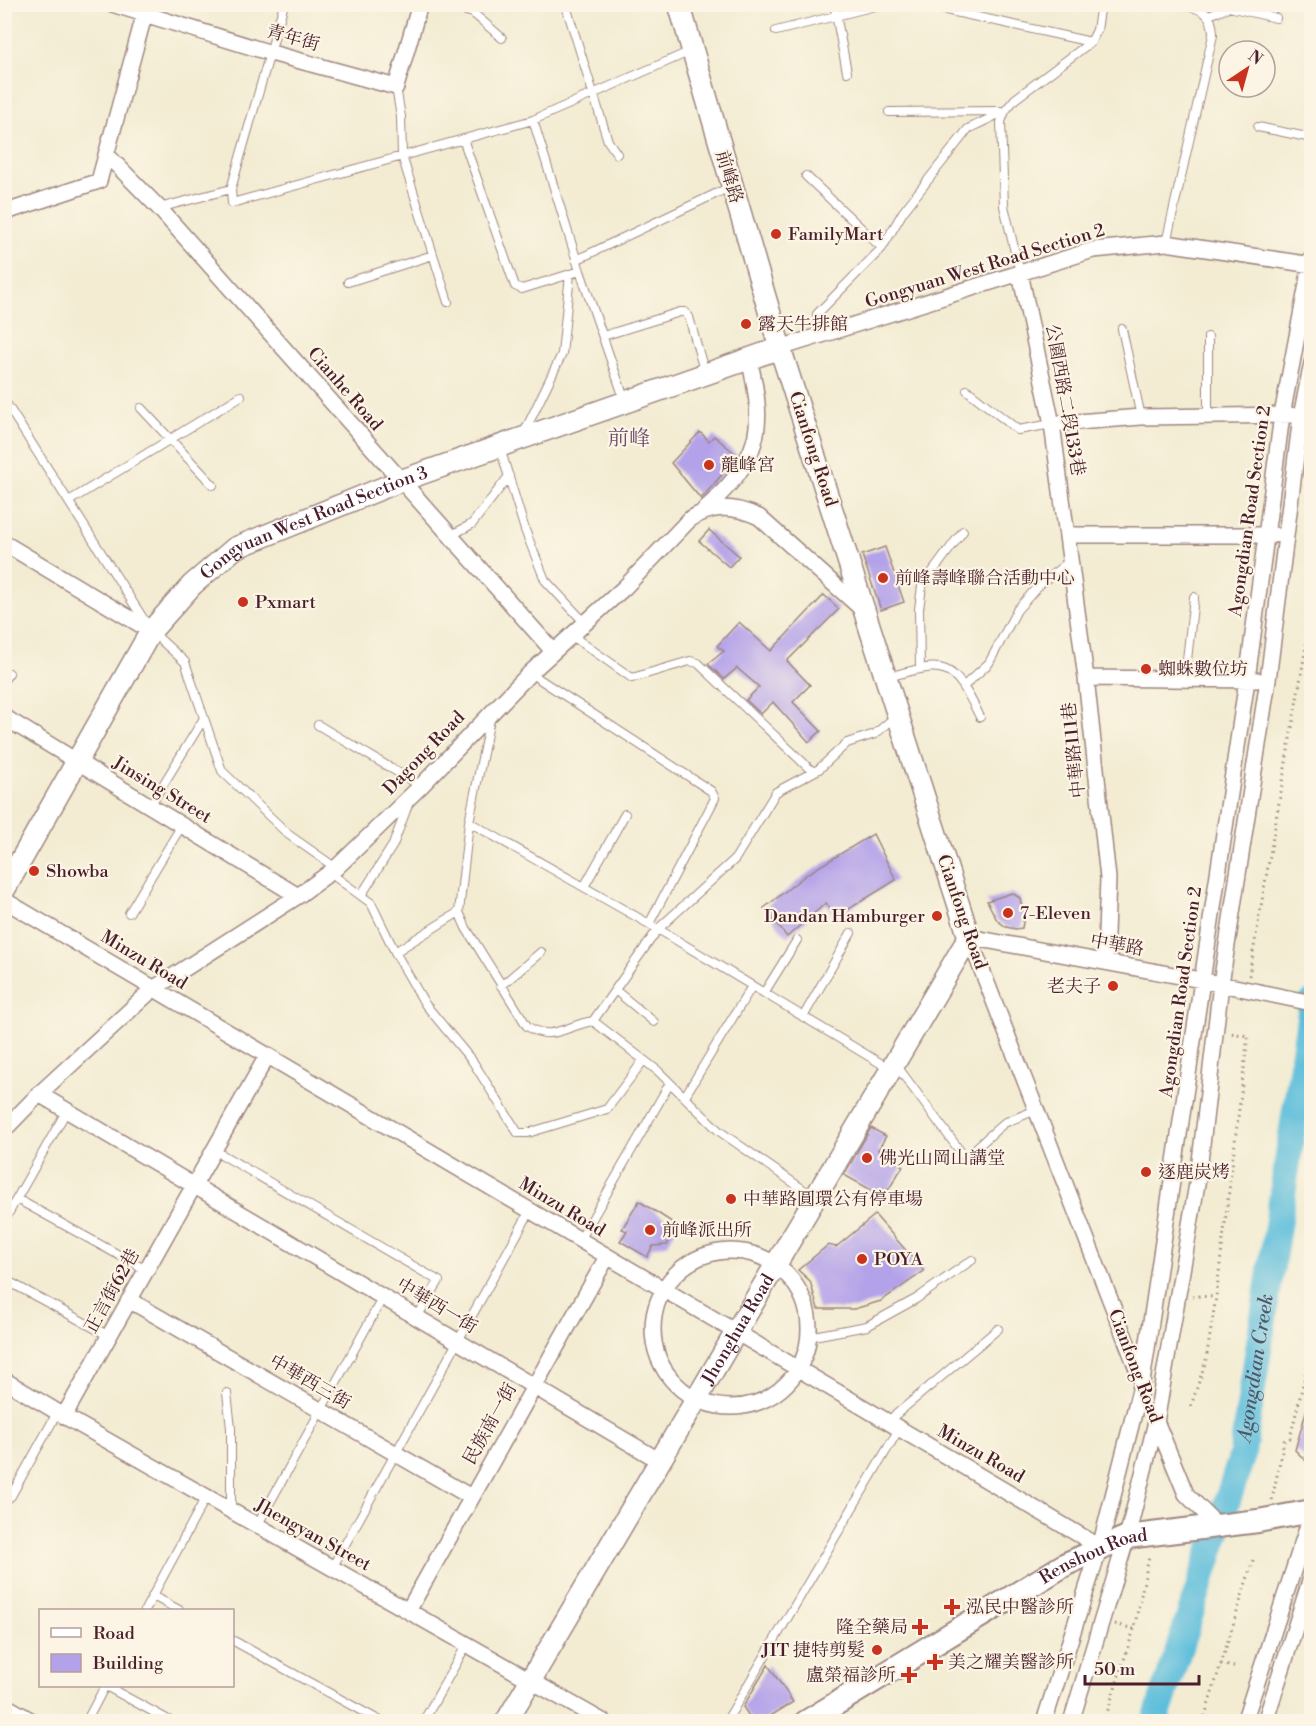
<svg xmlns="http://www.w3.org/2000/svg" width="1316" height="1726" viewBox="0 0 1316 1726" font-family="'Libre Bodoni','Noto Serif TC',serif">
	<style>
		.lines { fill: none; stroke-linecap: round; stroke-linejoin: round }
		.river { stroke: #5dbedb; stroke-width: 27 }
		.building { fill: #b3a1e9 }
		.lane-casing { stroke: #9e867f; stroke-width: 10 }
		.street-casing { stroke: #9e867f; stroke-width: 18 }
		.secondary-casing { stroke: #9e867f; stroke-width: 24 }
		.primary-casing { stroke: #9e867f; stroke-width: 26 }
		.path { stroke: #9e867f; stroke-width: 3; stroke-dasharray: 1.5 4.5; stroke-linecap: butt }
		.lane { stroke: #fff; stroke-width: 8 }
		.street { stroke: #fff; stroke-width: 15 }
		.secondary { stroke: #fff; stroke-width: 21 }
		.primary { stroke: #fff; stroke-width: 22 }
		.poi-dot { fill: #c8321e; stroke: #fcf5e5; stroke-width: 2 }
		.labels { text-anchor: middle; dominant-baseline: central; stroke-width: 4.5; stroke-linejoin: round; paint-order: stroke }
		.street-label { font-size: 18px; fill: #4a1f2b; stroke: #fcf5e5 }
		.poi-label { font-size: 18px; fill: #4a1f2b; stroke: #fcf5e5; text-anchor: start }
		.water-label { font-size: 20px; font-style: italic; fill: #515769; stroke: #fcf5e5 }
		.quarter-label { font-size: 21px; fill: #6f4c6e; stroke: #fcf5e5 }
	</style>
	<rect width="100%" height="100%" fill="#fcf5e5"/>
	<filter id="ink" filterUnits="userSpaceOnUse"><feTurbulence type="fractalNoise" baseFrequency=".0167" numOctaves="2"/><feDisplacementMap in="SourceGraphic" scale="12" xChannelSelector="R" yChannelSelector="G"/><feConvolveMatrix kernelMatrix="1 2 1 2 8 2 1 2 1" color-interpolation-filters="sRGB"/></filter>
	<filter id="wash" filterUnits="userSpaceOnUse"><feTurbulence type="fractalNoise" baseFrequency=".008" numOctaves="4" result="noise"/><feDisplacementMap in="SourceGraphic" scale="24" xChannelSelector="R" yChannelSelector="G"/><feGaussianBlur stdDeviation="1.35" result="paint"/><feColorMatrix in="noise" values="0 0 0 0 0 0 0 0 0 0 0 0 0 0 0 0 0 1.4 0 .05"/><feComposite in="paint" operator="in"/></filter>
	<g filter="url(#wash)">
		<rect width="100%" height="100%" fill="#f3ecd3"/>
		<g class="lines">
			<path class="river" id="s1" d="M1155,1722L1242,1456L1312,1003"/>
		</g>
		<g id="blocks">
			<path class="building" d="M700,432L709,441L714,436L738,456L701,499L671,463Z
				M709,530L739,556L729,567L699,541Z
				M885,547L904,602L881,610L862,555Z
				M824,595L839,609L787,661L810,685L793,702L821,731L809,742L773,702L761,714L746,700L759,687L737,668L724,679L708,664L724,651L717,646L739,622L771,651Z
				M873,834L896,880L836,917L826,903L787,937L764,908L807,874Z
				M1012,893L1020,898L1024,917L1022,928L1016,929L1006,927L997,920L987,901Z
				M871,1128L886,1136L878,1150L903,1166L884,1197L844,1175Z
				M639,1201L678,1226L667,1245L653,1246L647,1257L620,1241L627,1231L622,1229Z
				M875,1215L924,1271L881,1301L854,1309H818L810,1281L798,1270L828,1245L836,1247Z
				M1308,1405H1311V1466L1295,1450Z
				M768,1665L793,1702L761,1722H753L743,1707Z"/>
		</g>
	</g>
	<g filter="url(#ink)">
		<use href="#blocks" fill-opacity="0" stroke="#9e867f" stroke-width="1.5"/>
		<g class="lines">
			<defs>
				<path id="lane" d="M441,4L473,13L502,38
					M834,4L847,72
					M923,5L1091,42
					M566,6L608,141L617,154
					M1209,15L1229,7L1276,18
					M776,31L883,4
					M396,87L401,117L402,156L448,302
					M889,112L1000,111
					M533,120L580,271L625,401
					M1258,127L1312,138
					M463,139L515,286L522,289L580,271
					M806,176L882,248
					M231,189L284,4
					M159,208L231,189L232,203L533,120L691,51
					M1166,243L1213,35C1213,11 1201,9 1180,4
					M576,260L732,186
					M1020,273L1004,206L1001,122L1005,111L1015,99L1091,42L1097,30L1101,4
					M348,282L433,255
					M1122,329L1141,417
					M603,336L680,312H685L689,317L705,374
					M818,337L817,314L882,248L903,212L968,129L1005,111
					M967,390L1018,430L1052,424
					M4,400L151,631L185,662L222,771L289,835L336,868
					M141,408L213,485
					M1208,415V337
					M523,435L562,354L570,274
					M500,448L525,530L545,580L584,622
					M69,501L241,396
					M450,536L472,524L509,476
					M571,635L632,678L690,661L698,663L813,772
					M920,669L919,609L922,586L963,531
					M530,673L711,791L715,798L711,806L649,924
					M888,677C946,661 952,660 980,717
					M1185,678L1194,597
					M4,680L9,673
					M965,685L989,663L1017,610L1039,585L1070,561
					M490,719L469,822L459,912L466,928L527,1026C551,1043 567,1025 593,1021
					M318,725L421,786
					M150,806L204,718
					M469,822L658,929L890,1069
					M330,873L371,903L395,952L425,1004L473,1062L518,1133H528L607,1109L643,1061
					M584,887L625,814
					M362,894L393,845L409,802
					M129,913L182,825
					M395,952L459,912
					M501,986L541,952
					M615,990L654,1022
					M764,993L797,940
					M803,1017L851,933
					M593,1021L658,929L735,859L776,792L819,769L847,743L875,734L896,716
					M593,1021L658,1071L719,1131L814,1197
					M896,1065L963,1155L967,1156L1004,1123L1036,1110
					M685,1096L752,986
					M214,1150L439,1281L417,1317
					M17,1199L146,1270
					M4,1221L67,1110
					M580,1240L670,1083
					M4,1279L109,1336
					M808,1337L867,1326L916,1299L972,1260
					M227,1393L231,1428V1511
					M887,1422L998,1329
					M4,1502L11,1496L57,1413
					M257,1526L383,1297
					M4,1565L6,1566
					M332,1568L530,1211
					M153,1596L179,1610
					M145,1610L206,1497
					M232,1640L382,1722
					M106,1686L172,1722
					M86,1722L105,1686
					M423,1722L467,1644
					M726,1722L899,1429"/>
				<path id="street" d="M112,4L271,53L396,87L420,4
					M106,154L159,208L553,651
					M4,210L9,211L99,181L147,5
					M1020,273L1052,424L1086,678L1108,878L1105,962
					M780,348L1093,250L1166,243L1312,265
					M1052,424L1141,417L1291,415
					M704,510C759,459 767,432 749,359
					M1067,535H1274
					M4,543L151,631
					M1086,678L1257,680
					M4,717L298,896
					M4,900L1100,1547
					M969,937L1141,1379
					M969,937L1201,980L1312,1003
					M39,1094L660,1461
					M4,1130L39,1094L153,989L298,896L336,868L421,786L530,673L625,587L690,519C714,504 735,506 759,517L864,611
					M653 1329a78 78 0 1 1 156 0a78 78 0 1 1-156 0Z
					M129,1300L471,1497
					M4,1380L64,1416L604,1722
					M64,1416L267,1056
					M1156,1421L1186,1494L1218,1526
					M408,1611L607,1257
					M4,1705L34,1722
					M1044,1722L1100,1547L1142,1382L1247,680L1282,415L1312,258
					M1071,1722L1127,1537L1156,1422L1198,1178L1221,984L1268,680L1301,416L1312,363
					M1244,1722L1312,1513
					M1265,1722L1312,1575"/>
				<g id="secondary">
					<path id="s2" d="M4,890L151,631L192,585L235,548L400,481L780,348"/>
					<path id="s3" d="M506,1722L969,937L780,348L679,4"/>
				</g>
				<g id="primary">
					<path id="s4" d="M806,1722L1066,1564L1127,1537L1258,1521L1312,1511"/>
				</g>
			</defs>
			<use href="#lane" class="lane-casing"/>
			<use href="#street" class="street-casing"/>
			<use href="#secondary" class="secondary-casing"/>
			<use href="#primary" class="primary-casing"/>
			<path class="path" d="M1249,976L1312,612
				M1192,1296L1216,1297
				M1191,1406L1206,1360L1216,1297L1248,1036L1231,1033
				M1272,1500L1284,1441L1290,1438L1308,1364L1312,1321
				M1115,1624L1134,1629
				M1221,1664L1234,1667
				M1104,1722L1134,1629L1149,1557
				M1203,1722L1254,1557"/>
			<use href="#lane" class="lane"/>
			<use href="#street" class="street"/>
			<use href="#secondary" class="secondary"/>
			<use href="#primary" class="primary"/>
		</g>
	</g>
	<g class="poi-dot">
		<circle cx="776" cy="234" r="6"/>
		<circle cx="746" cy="324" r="6"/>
		<circle cx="709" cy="465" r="6"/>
		<circle cx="883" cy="578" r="6"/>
		<circle cx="243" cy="602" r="6"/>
		<circle cx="1146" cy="669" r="6"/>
		<circle cx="34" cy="871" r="6"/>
		<circle cx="1008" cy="913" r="6"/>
		<circle cx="937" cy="916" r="6"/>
		<circle cx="1113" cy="986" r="6"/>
		<circle cx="867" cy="1158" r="6"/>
		<circle cx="1146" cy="1172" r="6"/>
		<circle cx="731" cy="1199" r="6"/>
		<circle cx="650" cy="1230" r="6"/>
		<circle cx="862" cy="1259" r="6"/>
		<path d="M949 1598h6v6h6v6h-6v6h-6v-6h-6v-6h6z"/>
		<path d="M917 1618h6v6h6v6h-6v6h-6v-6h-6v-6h6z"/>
		<circle cx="877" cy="1650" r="6"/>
		<path d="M932 1653h6v6h6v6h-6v6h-6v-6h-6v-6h6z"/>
		<path d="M906 1666h6v6h6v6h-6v6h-6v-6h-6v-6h6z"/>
	</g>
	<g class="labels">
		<g class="street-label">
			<text transform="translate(293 38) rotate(16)">青年街</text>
			<text transform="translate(729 177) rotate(73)">前峰路</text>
			<text transform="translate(985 266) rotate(-17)">Gongyuan West Road Section 2</text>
			<text transform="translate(345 389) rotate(49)">Cianhe Road</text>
			<text transform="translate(1065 400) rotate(80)">公園西路二段133巷</text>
			<text transform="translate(813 449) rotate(72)">Cianfong Road</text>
			<text transform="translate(1250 511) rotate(-82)">Agongdian Road Section 2</text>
			<text stroke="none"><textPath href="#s2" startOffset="498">Gongyuan West Road Section 3</textPath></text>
			<text transform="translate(1074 750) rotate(-96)">中華路111巷</text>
			<text transform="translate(424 753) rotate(-46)">Dagong Road</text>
			<text transform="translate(162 790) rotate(31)">Jinsing Street</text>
			<text transform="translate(962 912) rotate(71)">Cianfong Road</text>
			<text transform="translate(1117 945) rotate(10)">中華路</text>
			<text transform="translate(144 960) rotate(31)">Minzu Road</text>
			<text transform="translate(1181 992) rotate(-82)">Agongdian Road Section 2</text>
			<text transform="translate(562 1207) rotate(31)">Minzu Road</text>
			<text transform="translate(112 1291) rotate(-61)">正言街62巷</text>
			<text transform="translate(437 1306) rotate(31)">中華西一街</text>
			<text stroke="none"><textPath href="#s3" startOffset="456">Jhonghua Road</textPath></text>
			<text transform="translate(1135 1366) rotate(69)">Cianfong Road</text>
			<text transform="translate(310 1382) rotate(30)">中華西三街</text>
			<text transform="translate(490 1424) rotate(-61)">民族南一街</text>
			<text transform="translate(981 1454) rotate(30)">Minzu Road</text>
			<text transform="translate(313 1535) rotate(29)">Jhengyan Street</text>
			<text stroke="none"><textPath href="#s4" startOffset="333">Renshou Road</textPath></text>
		</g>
		<g class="poi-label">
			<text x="788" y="234">FamilyMart</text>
			<text x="758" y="324">露天牛排館</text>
			<text x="721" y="465">龍峰宮</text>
			<text x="895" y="578">前峰壽峰聯合活動中心</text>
			<text x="255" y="602">Pxmart</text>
			<text x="1158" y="669">蜘蛛數位坊</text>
			<text x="46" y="871">Showba</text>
			<text x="1020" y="913">7-Eleven</text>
			<text x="925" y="916" text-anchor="end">Dandan Hamburger</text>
			<text x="1101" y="986" text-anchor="end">老夫子</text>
			<text x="879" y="1158">佛光山岡山講堂</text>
			<text x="1158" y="1172">逐鹿炭烤</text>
			<text x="743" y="1199">中華路圓環公有停車場</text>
			<text x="662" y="1230">前峰派出所</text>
			<text x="874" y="1259">POYA</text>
			<text x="966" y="1607">泓民中醫診所</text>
			<text x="908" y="1627" text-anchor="end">隆全藥局</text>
			<text x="865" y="1650" text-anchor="end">JIT 捷特剪髮</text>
			<text x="948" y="1662">美之耀美醫診所</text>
			<text x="896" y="1675" text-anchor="end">盧榮福診所</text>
		</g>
		<g class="water-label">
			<text stroke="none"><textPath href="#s1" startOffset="369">Agongdian Creek</textPath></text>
		</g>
		<g class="quarter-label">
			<text x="629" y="439">前峰</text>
		</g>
	</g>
	<rect width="1316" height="1726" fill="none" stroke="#fcf5e5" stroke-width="24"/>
	<rect x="39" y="1609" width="195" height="78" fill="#fcf5e5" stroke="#b59f9b" stroke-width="1.5"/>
	<rect x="51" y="1628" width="30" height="9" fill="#ffffff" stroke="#b59f9b" stroke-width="1.5"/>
	<text x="93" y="1639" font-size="18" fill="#4a1f2b">Road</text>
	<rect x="51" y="1654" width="30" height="18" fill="#b3a1e9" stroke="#b59f9b" stroke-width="1.5"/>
	<text x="93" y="1669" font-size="18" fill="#4a1f2b">Building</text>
	<g transform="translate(1247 69) rotate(36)"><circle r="28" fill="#fcf5e5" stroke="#b59f9b" stroke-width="1.5"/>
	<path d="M0-4.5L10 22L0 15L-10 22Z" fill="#c8321e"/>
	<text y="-9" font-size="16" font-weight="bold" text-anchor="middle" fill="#4a1f2b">N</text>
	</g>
	<path d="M1085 1675v9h114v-9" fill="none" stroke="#4a1f2b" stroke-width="3"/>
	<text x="1094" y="1675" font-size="18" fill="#4a1f2b" stroke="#fcf5e5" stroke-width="4.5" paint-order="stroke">50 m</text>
</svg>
